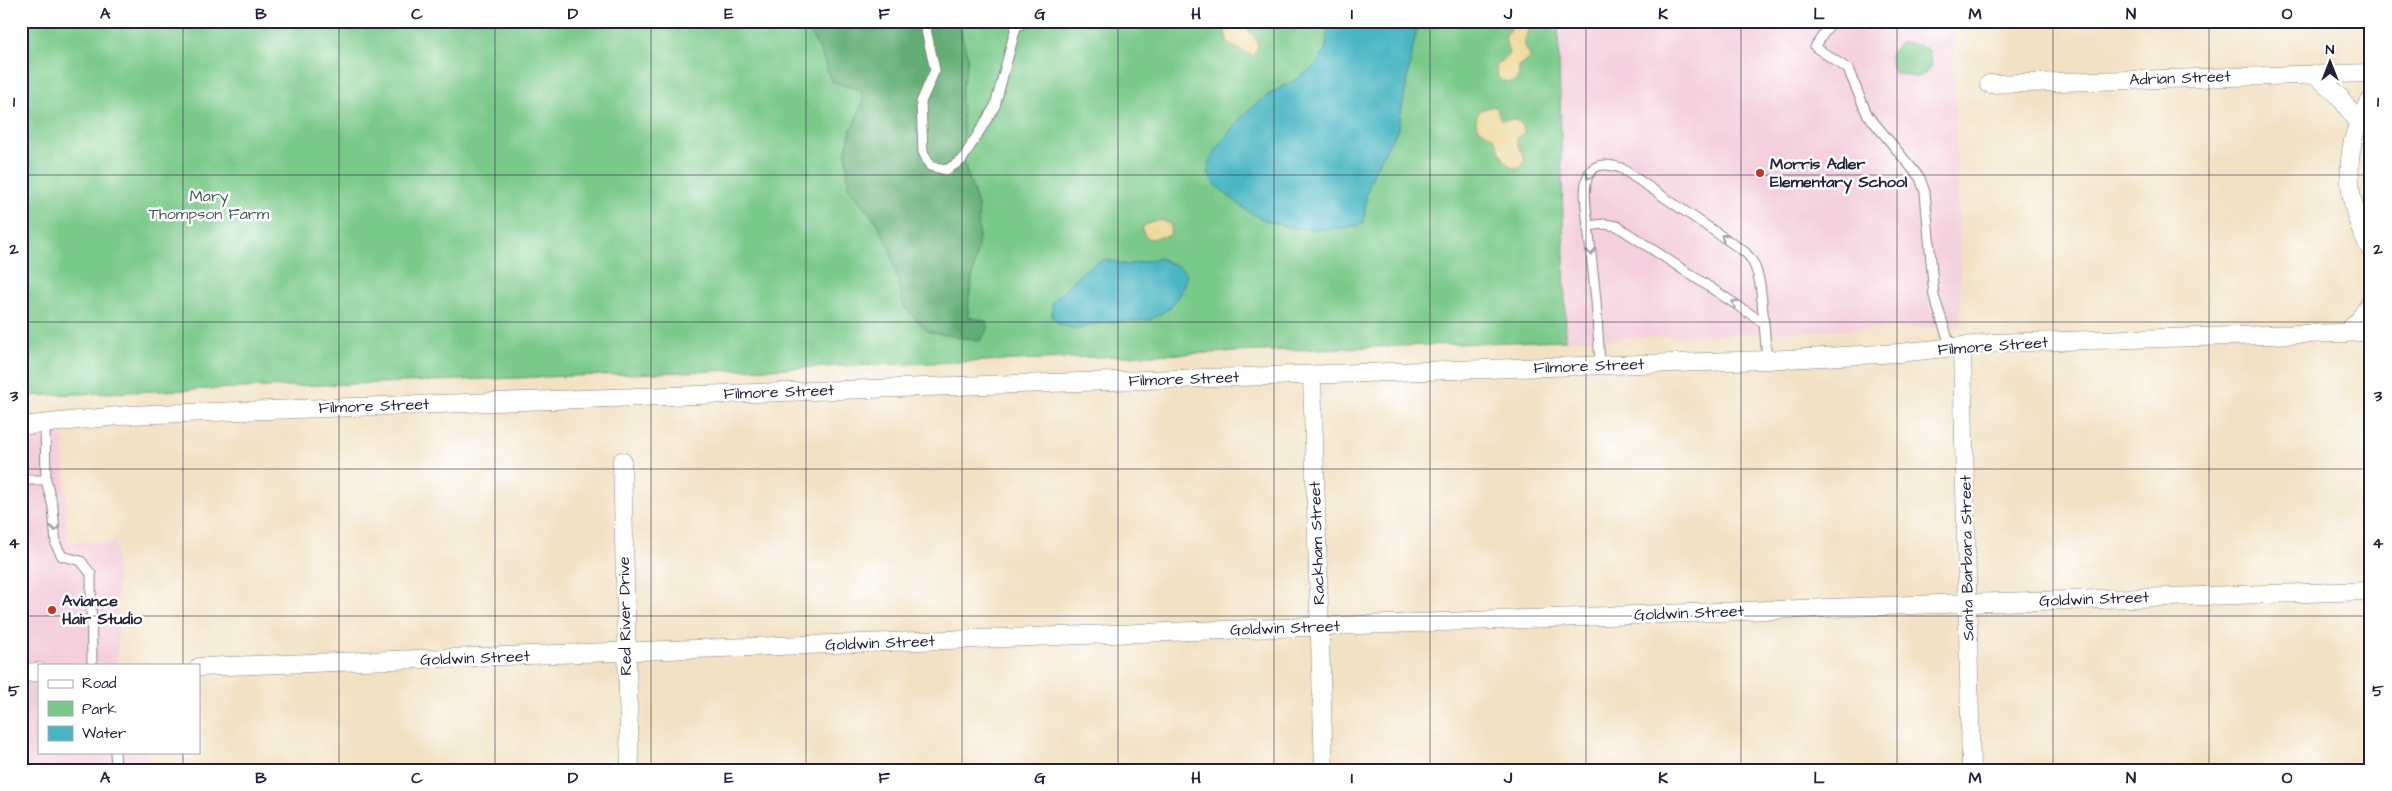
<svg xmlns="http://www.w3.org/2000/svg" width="2392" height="791" viewBox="0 0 2392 791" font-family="'Architects Daughter',sans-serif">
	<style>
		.built { fill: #f4cfdd }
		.green { fill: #79c989; stroke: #4e7662 }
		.forest { fill: #62ad75; stroke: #426858 }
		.sand { fill: #eeda9e; stroke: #887e6c }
		.water { fill: #48b6c2; stroke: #356c7e }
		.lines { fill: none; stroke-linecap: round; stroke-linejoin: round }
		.lane-casing { stroke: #8a8280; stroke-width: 11 }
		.street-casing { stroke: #8a8280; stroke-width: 19 }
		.lane { stroke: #fff; stroke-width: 9 }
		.street { stroke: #fff; stroke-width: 18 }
		.oneway { stroke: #9c9ca7 }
		.grid { fill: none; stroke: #22223b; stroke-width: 1; stroke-opacity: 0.55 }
		.poi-dot { fill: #c8321e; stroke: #fff; stroke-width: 2 }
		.labels { text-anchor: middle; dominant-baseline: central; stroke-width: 5; stroke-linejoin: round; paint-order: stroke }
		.street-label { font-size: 16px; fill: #22223b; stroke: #fff }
		.poi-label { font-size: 16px; font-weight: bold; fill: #22223b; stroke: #fff; text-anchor: start }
		.park-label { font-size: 16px; fill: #405c56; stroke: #fff }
		.neatline { fill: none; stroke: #22223b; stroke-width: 2 }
		.grid-label { font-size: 16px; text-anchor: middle; font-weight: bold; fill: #22223b }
	</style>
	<rect width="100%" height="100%" fill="#fff"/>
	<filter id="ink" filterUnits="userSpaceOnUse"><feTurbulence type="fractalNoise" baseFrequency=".02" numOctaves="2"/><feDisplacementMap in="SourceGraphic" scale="10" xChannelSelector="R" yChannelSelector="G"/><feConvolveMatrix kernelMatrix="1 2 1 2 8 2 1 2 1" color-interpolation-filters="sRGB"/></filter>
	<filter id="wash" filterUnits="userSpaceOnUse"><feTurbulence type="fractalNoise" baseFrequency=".0096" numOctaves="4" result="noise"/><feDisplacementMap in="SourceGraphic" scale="20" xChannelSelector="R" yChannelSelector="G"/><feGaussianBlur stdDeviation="1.12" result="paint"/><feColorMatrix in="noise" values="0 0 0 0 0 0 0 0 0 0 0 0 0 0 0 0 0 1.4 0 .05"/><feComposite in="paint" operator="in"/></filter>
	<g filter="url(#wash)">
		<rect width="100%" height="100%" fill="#f2e2c4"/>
		<path class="built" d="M1558,21H1953L1961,325L1933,327L1566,340Z
			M63,428L68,542H116L118,665H39V752H146L147,770H21V436Z"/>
		<path class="green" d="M21,21H1558L1566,340L21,396Z
			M1900,43L1921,45L1929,51L1932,65C1923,82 1913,77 1896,73C1887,59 1888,54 1900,43Z"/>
		<path class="forest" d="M804,21H958L968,58L961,95L964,136L961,154L978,205L979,238L969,298L968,317L986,321L989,328L980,341L929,332L904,308L890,249L877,223L848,187L846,151L851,130L863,102L861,91L831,81L821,53Z"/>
		<path class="sand" d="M1218,21H1238L1255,37L1258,46L1253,56L1228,44L1225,31Z
			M1516,23L1526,25L1528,29L1524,45L1530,56L1528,60L1519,65V74L1515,82L1502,81L1498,77L1496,66L1509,54L1505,38L1512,26Z
			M1494,106L1497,109L1501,120L1515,119L1523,125L1524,133L1517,138V143L1525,160L1521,168H1512C1500,157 1501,152 1494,138C1483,129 1469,129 1480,110Z
			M1161,220L1171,225L1170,235L1151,239L1146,237L1142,230L1145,225Z"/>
		<path class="water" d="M1328,21H1418L1398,129L1375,169L1366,195L1364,222L1361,225C1321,232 1275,233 1241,206C1231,198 1213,186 1209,174C1205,163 1213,154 1219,146C1233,126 1247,109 1268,95C1284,85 1303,78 1316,64C1328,52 1327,37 1328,21Z
			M1159,258L1179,267L1187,274L1182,290L1171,307L1150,320L1101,323L1077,329L1059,324L1052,316V302L1083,271L1104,259L1127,265Z"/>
	</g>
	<g filter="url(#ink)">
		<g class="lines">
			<defs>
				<path id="lane" d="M924,21L935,70L921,102L923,152L930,166L946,170L962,160L995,106L1016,27L1026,21
					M1832,21L1815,47L1848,69L1867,114L1920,178L1925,192L1934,296L1951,348
					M1588,226C1585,197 1576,153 1621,168L1745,252C1763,269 1761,300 1764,323
					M1600,365L1596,300L1588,226L1604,224L1617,226L1764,323L1767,360
					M21,480H46L45,423
					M46,480L53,507L56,545L62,556L81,561L91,574L92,665
					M115,752L116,770"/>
				<path id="street" d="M2315,74L2339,96L2358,122
					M1989,84L2371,73
					M2371,100C2340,145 2345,204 2371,250
					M2346,333L2360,319L2371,301
					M1962,346L1971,770
					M1312,376L1324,770
					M21,426L128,415L925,387L1767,360L1899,353L1992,343L2371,332
					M622,461L630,770
					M199,667L1968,603L2371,591
					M21,673L39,672"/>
			</defs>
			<use href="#lane" class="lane-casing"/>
			<use href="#street" class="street-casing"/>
			<use href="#lane" class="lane"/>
			<use href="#street" class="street"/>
		</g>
		<defs><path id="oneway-chevron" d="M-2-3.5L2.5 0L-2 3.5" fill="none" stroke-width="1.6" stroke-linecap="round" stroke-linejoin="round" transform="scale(1.25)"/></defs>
		<g class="oneway">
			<use href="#oneway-chevron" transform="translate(1589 176) rotate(121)"/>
			<use href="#oneway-chevron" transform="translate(1724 237) rotate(-146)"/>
			<use href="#oneway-chevron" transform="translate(1591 252) rotate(84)"/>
			<use href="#oneway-chevron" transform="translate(1735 303) rotate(-147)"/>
			<use href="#oneway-chevron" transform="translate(55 528) rotate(86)"/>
		</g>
	</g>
	<path class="grid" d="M183,21V665M339,21V770M495,21V770M651,21V770M806,21V770M962,21V770M1118,21V770M1274,21V770M1430,21V770M1586,21V770M1741,21V770M1897,21V770M2053,21V770M2209,21V770M21,175H2371M21,322H2371M21,469H2371M21,616H2371M183,752V770"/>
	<g class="poi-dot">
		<circle cx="1760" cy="173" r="5"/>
		<circle cx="52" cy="610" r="5"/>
	</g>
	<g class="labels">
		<g class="street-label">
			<text transform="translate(2180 78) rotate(-2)">Adrian Street</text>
			<text transform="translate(1993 346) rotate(-4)">Filmore Street</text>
			<text transform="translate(1589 366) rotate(-2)">Filmore Street</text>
			<text transform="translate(1184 379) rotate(-2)">Filmore Street</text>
			<text transform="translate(779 392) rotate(-2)">Filmore Street</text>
			<text transform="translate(374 406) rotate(-2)">Filmore Street</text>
			<text transform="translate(1317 543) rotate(-92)">Rackham Street</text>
			<text transform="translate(1967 558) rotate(-91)">Santa Barbara Street</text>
			<text transform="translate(2094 599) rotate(-2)">Goldwin Street</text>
			<text transform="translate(1689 613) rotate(-2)">Goldwin Street</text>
			<text transform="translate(625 616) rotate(-91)">Red River Drive</text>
			<text transform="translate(1285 628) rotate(-2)">Goldwin Street</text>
			<text transform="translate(880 643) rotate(-2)">Goldwin Street</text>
			<text transform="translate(475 658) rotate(-2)">Goldwin Street</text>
		</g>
		<g class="poi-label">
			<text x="1770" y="164">Morris Adler<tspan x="1770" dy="18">Elementary School</tspan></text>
			<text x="62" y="601">Aviance<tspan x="62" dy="18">Hair Studio</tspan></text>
		</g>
		<g class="park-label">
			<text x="209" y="196">Mary<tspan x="209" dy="18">Thompson Farm</tspan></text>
		</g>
	</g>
	<rect width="2392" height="791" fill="none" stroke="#fff" stroke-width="55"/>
	<rect x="38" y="664" width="162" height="90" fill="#ffffff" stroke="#a7a7b1"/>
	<rect x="48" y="680" width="25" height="8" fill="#ffffff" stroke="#a7a7b1"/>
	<text x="82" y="688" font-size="15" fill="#22223b">Road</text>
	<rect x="48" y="701" width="25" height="15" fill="#79c989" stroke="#a7a7b1"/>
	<text x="82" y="714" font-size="15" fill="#22223b">Park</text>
	<rect x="48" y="726" width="25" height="15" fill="#48b6c2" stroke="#a7a7b1"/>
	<text x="82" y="738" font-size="15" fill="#22223b">Water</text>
	<g transform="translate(2330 62)" stroke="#ffffff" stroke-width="4" paint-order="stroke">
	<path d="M0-4L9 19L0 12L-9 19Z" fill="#22223b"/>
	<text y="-8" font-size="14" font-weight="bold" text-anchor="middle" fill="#22223b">N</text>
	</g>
	<rect x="28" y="28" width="2336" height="736" class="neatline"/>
	<g class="grid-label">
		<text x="105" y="19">A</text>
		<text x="261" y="19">B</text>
		<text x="417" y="19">C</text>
		<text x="573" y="19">D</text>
		<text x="729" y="19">E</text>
		<text x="884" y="19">F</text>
		<text x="1040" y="19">G</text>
		<text x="1196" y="19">H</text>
		<text x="1352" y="19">I</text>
		<text x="1508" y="19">J</text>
		<text x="1663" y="19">K</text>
		<text x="1819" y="19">L</text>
		<text x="1975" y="19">M</text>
		<text x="2131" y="19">N</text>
		<text x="2287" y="19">O</text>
		<text x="14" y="107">1</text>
		<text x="2378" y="107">1</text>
		<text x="14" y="254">2</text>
		<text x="2378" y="254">2</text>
		<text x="14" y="401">3</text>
		<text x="2378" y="401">3</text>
		<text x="14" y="548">4</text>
		<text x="2378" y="548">4</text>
		<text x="14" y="696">5</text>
		<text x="2378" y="696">5</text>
		<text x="105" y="783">A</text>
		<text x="261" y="783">B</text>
		<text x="417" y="783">C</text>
		<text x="573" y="783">D</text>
		<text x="729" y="783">E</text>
		<text x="884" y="783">F</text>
		<text x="1040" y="783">G</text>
		<text x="1196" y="783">H</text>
		<text x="1352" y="783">I</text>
		<text x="1508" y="783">J</text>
		<text x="1663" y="783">K</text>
		<text x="1819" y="783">L</text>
		<text x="1975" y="783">M</text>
		<text x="2131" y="783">N</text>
		<text x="2287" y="783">O</text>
	</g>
</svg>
